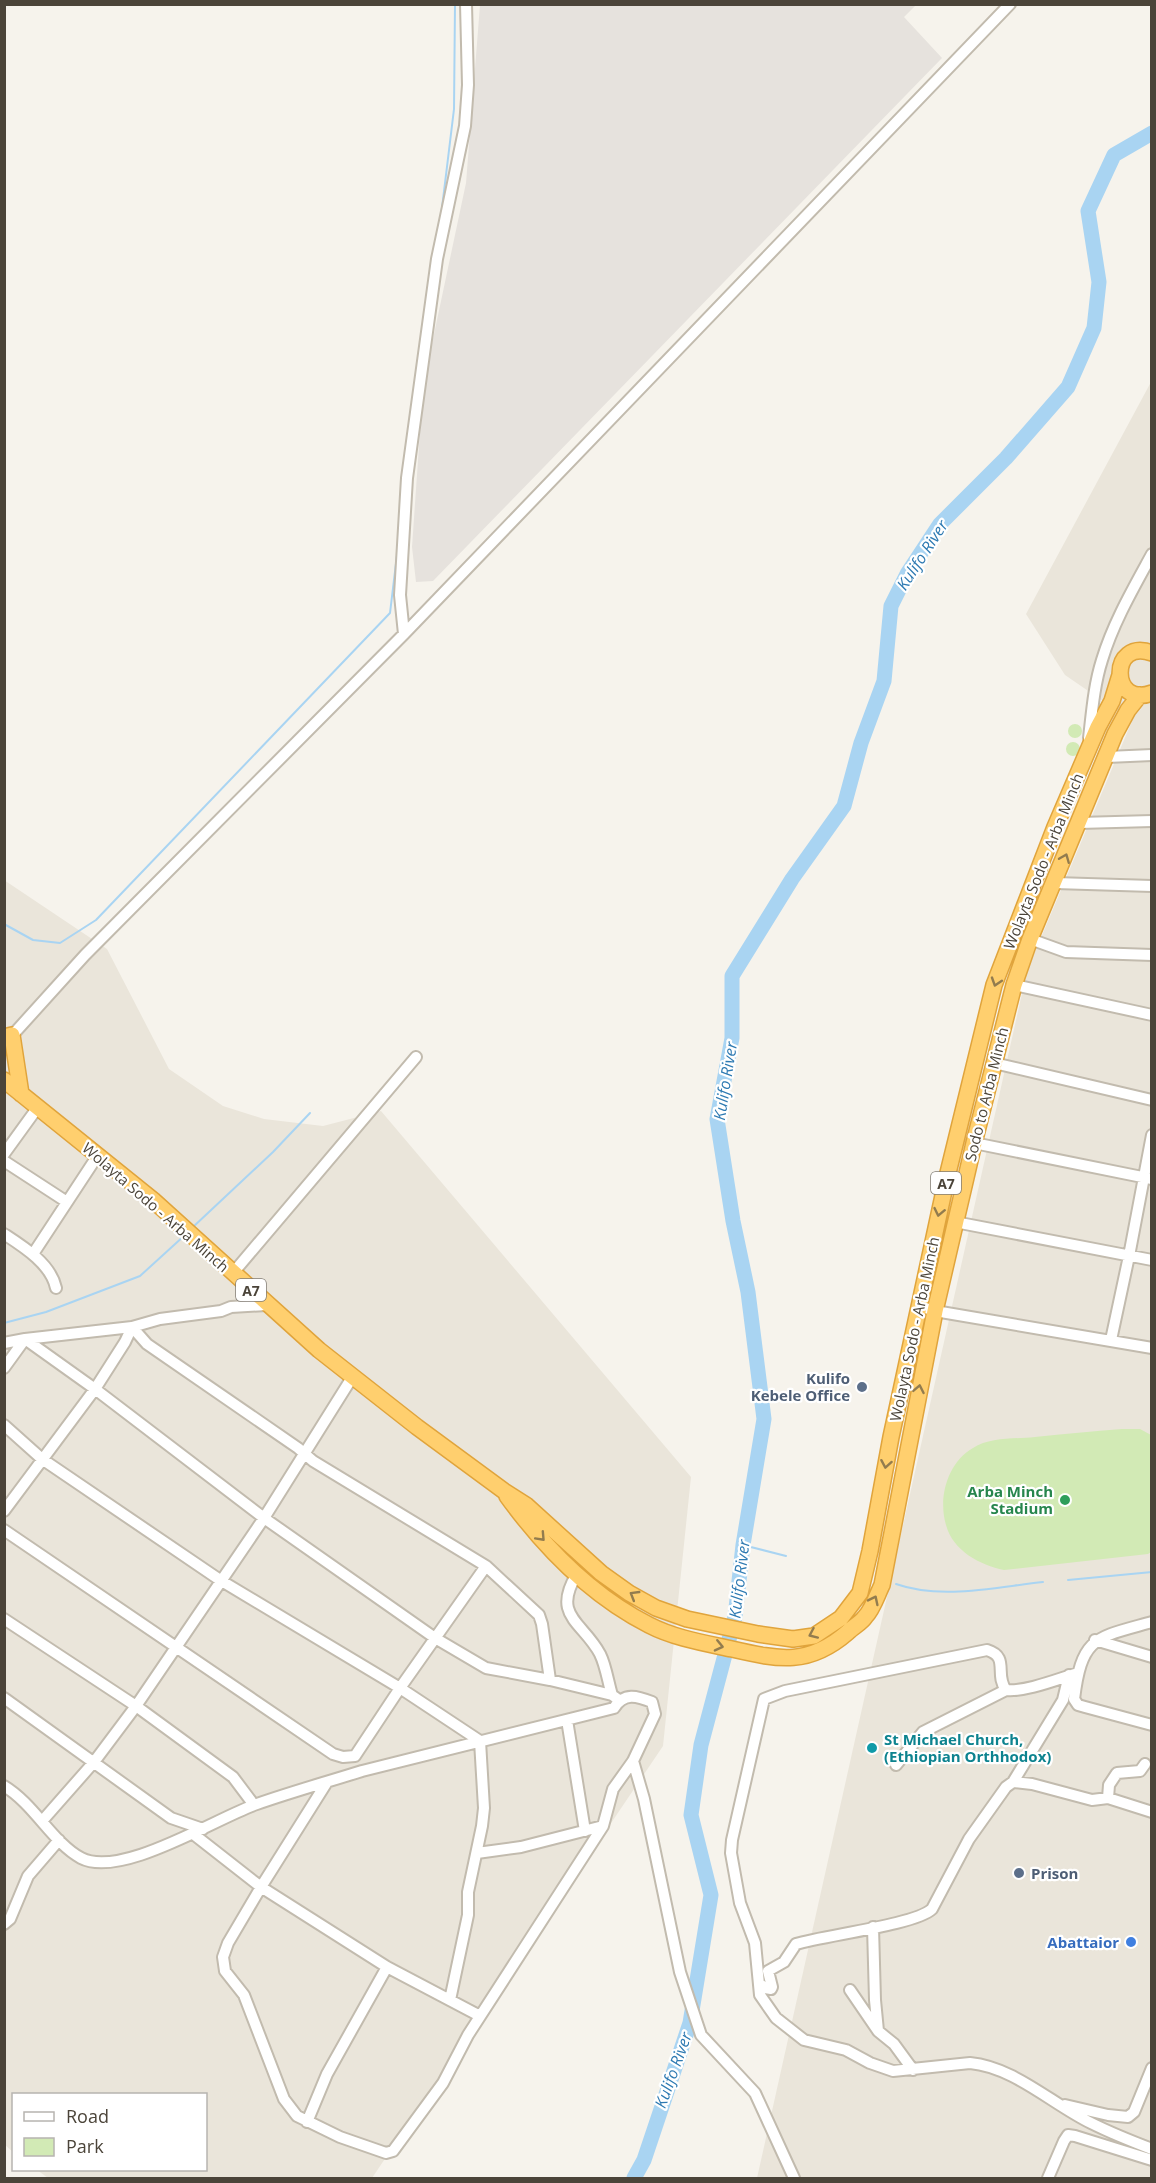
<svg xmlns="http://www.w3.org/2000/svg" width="1156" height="2183" viewBox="0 0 1156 2183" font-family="'Open Sans',sans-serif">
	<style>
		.residential { fill: #eae5da }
		.industrial { fill: #e6e2dd }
		.green { fill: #d2eab5 }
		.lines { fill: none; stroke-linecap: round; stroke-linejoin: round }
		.stream { stroke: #a9d4f2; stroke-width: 2 }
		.river { stroke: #a9d4f2; stroke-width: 15 }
		.minor-casing { stroke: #c2bbae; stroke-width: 14 }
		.highway-casing { stroke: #e0a43c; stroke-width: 18 }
		.minor { stroke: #fff; stroke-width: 10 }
		.highway { stroke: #ffcf6e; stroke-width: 15 }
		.oneway { stroke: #937c4e }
		.service-dot { fill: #5c6f8a; stroke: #fff; stroke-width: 2 }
		.leisure-dot { fill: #2e9e5b; stroke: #fff; stroke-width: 2 }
		.culture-dot { fill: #0f9aa8; stroke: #fff; stroke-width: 2 }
		.shop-dot { fill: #3f7fe0; stroke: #fff; stroke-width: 2 }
		.labels { text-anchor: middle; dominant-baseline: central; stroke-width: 4.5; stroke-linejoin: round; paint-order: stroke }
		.shield { fill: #fff; stroke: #817c74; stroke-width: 1.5 }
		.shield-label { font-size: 14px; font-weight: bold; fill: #4b4439 }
		.street-label { font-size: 15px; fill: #4b4439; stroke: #fff }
		.service-label { font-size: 15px; font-weight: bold; fill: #4e5e75; stroke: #fff; text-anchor: end }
		.leisure-label { font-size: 15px; font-weight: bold; fill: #27864d; stroke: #fff; text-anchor: end }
		.culture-label { font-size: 15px; font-weight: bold; fill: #0d838f; stroke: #fff; text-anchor: start }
		.shop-label { font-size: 15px; font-weight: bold; fill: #366cbe; stroke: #fff; text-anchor: end }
		.water-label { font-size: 16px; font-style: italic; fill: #2e7ab2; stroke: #fff }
	</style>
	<rect width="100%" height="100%" fill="#f6f3ec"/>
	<path class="residential" d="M1151,382V2178H757L1027,971L1132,721L1065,675L1026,614Z
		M4,880L107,949L169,1069L223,1106L264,1119L323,1126L381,1111L691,1477L663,1746L372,2178H48L37,2170H206V2094H14L13,2152L5,2145Z"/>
	<path class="industrial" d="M480,5H916L904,17L942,58L433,581L416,582L412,547L421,417L430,353L466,183Z"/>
	<path class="green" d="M1068 731a7 7 0 1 1 14 0a7 7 0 1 1-14 0Z
		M1066 749a7 7 0 1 1 14 0a7 7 0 1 1-14 0Z
		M1122,1429H1140L1151,1435V1552L1148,1554L1004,1570C980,1565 953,1551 946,1525C938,1498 947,1463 973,1448C990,1437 1015,1439 1035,1437C1064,1434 1093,1431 1122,1429Z"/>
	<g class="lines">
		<path class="stream" d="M441,216L454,109L455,4
			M4,924L33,940L60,943L96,920L390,613L397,555
			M193,1227L273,1152L310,1113
			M4,1323L46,1312L140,1276L185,1235
			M743,1545L786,1556
			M1068,1580L1152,1572
			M896,1584C941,1600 996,1587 1043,1582"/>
		<path class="river" d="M634,2178L644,2160L690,2023L711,1895L691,1815L701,1745L735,1617L743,1545L764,1419L748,1292L733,1221L717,1119L732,1038V976L792,879L844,806L861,743L884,681L891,606L907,574L940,524L1006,458L1068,387L1094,328L1099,282L1088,211L1114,155L1152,133"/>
		<defs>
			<path id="minor" d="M404,634L400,595L407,478L437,259L465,126L468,85L466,4
				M1089,738C1092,712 1094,685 1102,660C1113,623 1134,587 1152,554
				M1107,757L1152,755
				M1079,823L1152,821
				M1055,883L1152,886
				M1030,939L1066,952L1152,955
				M1014,985L1152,1015
				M9,1039L85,955L404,634L1010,4
				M994,1063L1152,1100
				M974,1143L1152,1179
				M4,1154L38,1107
				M4,1161L67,1202
				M955,1222L1152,1260
				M4,1234C24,1247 51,1264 56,1288
				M33,1254L98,1155
				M233,1273L416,1057
				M919,1306L935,1311L1152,1348
				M132,1327L147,1344L298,1448L313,1461L486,1566L539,1615L542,1624L550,1680
				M25,1339L95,1389L264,1518L435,1638L486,1668L550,1680L612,1695L619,1700
				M1111,1340L1129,1256L1152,1135
				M4,1343L25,1339L132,1327L160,1319L221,1311L231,1307L267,1305
				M4,1368L25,1339
				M4,1425L42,1459L220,1580L400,1688L480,1741L484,1808L482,1826L468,1892V1915L450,2000
				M4,1511L95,1389L125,1342L132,1327
				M4,1530L333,1754L343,1757L355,1756
				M577,1574C551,1616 583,1622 600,1654C606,1666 608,1682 612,1695
				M4,1619L136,1706L233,1777L254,1805
				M1152,1622C1095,1638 1082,1636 1074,1699L1078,1705L1085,1707L1152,1725
				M1095,1640L1152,1657
				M1006,1690C994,1674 1010,1657 987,1650L785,1691L764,1699L732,1840L731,1853L740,1903L755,1943L760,1995L776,2018L804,2040L846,2050L870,2063L893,2071L970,2063C1014,2067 1052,2104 1091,2123C1111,2133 1131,2141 1152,2149
				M4,1698L171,1818L203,1829
				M567,1720L585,1831
				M355,1756L400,1688L486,1566
				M633,1761L644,1799L680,1972L701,2035L755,2093L794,2178
				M896,1765L923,1732L1006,1690C1026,1692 1058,1679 1078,1673
				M1013,1782L1063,1700L1069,1675
				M4,1786C34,1804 53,1843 81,1858C121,1879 216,1818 257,1804C291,1792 327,1782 362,1771L614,1708C624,1692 637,1696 652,1702L655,1714L633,1761L613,1789L603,1826L468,2035L443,2083L393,2151L386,2153L340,2137L297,2116L284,2099L244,1995L225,1971L223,1957L228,1943L261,1887L327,1782
				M1108,1798L1109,1785L1117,1773L1140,1771L1145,1764
				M43,1820L94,1762L136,1706L264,1518L353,1376
				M192,1833L261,1887L387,1967L480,2016
				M477,1853L521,1847L603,1826
				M4,1924L10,1919L28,1876L59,1840
				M873,1927L875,2000L878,2031
				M759,1983L765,1988L771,1989L772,1987L768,1971L784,1962L796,1944C825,1935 915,1925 932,1909L969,1839L1006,1787L1013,1782L1032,1784L1092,1800L1108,1798L1152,1812
				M850,1990L878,2031L894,2044L913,2070
				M1065,2105L1108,2115L1128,2117L1134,2112L1152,2068
				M307,2122L327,2074L387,1967
				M1048,2178L1064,2141L1068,2135L1075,2136L1152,2160"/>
			<path id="highway" d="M1152,653C1109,637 1110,709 1152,693
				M4,1037L12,1035L21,1094
				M4,1080L153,1200L319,1350L417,1427L504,1491L526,1505L601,1573L629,1593L656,1608L687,1619L758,1634L793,1639L814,1636L841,1618L860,1593L870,1551L891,1437L947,1177L994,985L1055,827L1098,727L1112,701L1120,675
				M507,1496C544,1547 592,1596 649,1625C674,1638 704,1643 732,1649C780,1660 809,1666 848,1632C853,1627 861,1623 865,1617C873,1609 877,1595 882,1585L935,1311L974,1143L1014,985L1030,939L1115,734L1128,710L1140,695"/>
		</defs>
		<use href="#minor" class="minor-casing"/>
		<use href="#highway" class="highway-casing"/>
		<use href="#minor" class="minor"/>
		<use href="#highway" class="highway"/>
	</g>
	<defs><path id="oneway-chevron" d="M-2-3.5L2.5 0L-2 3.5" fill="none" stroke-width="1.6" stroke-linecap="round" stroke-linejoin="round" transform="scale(1.5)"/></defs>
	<g class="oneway">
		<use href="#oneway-chevron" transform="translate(1065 858) rotate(-68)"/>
		<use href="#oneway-chevron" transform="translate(996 982) rotate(108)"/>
		<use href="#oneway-chevron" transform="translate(939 1212) rotate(102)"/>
		<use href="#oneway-chevron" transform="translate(919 1389) rotate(-79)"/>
		<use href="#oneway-chevron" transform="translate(886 1464) rotate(100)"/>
		<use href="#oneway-chevron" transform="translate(541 1537) rotate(47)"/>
		<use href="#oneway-chevron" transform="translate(634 1595) rotate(-149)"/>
		<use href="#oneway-chevron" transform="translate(874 1600) rotate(-64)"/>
		<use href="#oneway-chevron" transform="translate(813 1634) rotate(156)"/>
		<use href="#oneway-chevron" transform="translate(719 1646) rotate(13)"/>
	</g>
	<g class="service-dot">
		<circle cx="862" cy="1387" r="6"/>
		<circle cx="1019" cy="1873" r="6"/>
	</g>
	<circle class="leisure-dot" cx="1065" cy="1500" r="6"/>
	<circle class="culture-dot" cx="872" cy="1748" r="6"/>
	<circle class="shop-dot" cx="1131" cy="1942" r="6"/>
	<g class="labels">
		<g class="shield">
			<rect x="931" y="1172" width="30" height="22" rx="4.5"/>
			<rect x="236" y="1279" width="30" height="22" rx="4.5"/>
		</g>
		<g class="shield-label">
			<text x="946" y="1183">A7</text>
			<text x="251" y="1290">A7</text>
		</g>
		<g class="street-label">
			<text transform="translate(1043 861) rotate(-68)">Wolayta Sodo - Arba Minch</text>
			<text transform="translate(986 1094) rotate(-76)">Sodo to Arba Minch</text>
			<text transform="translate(156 1207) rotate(41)">Wolayta Sodo - Arba Minch</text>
			<text transform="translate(914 1329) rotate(-78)">Wolayta Sodo - Arba Minch</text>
		</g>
		<g class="service-label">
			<text x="850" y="1378">Kulifo<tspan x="850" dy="17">Kebele Office</tspan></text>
			<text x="1031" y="1873" text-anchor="start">Prison</text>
		</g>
		<g class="leisure-label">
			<text x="1053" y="1491">Arba Minch<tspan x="1053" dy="17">Stadium</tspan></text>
		</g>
		<g class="culture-label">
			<text x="884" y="1739">St Michael Church,<tspan x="884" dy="17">(Ethiopian Orthhodox)</tspan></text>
		</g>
		<g class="shop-label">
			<text x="1119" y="1942">Abattaior</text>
		</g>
		<g class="water-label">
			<text transform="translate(922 555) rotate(-57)">Kulifo River</text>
			<text transform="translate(725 1081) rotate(-81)">Kulifo River</text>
			<text transform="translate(739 1579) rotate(-83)">Kulifo River</text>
			<text transform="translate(673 2070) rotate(-70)">Kulifo River</text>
		</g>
	</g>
	<rect width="1156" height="2183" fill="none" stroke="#4b4439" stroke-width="12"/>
	<rect x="12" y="2093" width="195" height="78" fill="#ffffff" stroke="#b7b4b0" stroke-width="1.5"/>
	<rect x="24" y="2112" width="30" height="9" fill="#ffffff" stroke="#b7b4b0" stroke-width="1.5"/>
	<text x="66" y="2123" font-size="18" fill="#4b4439">Road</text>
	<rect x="24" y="2138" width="30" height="18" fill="#d2eab5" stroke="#b7b4b0" stroke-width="1.5"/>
	<text x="66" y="2153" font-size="18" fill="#4b4439">Park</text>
</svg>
